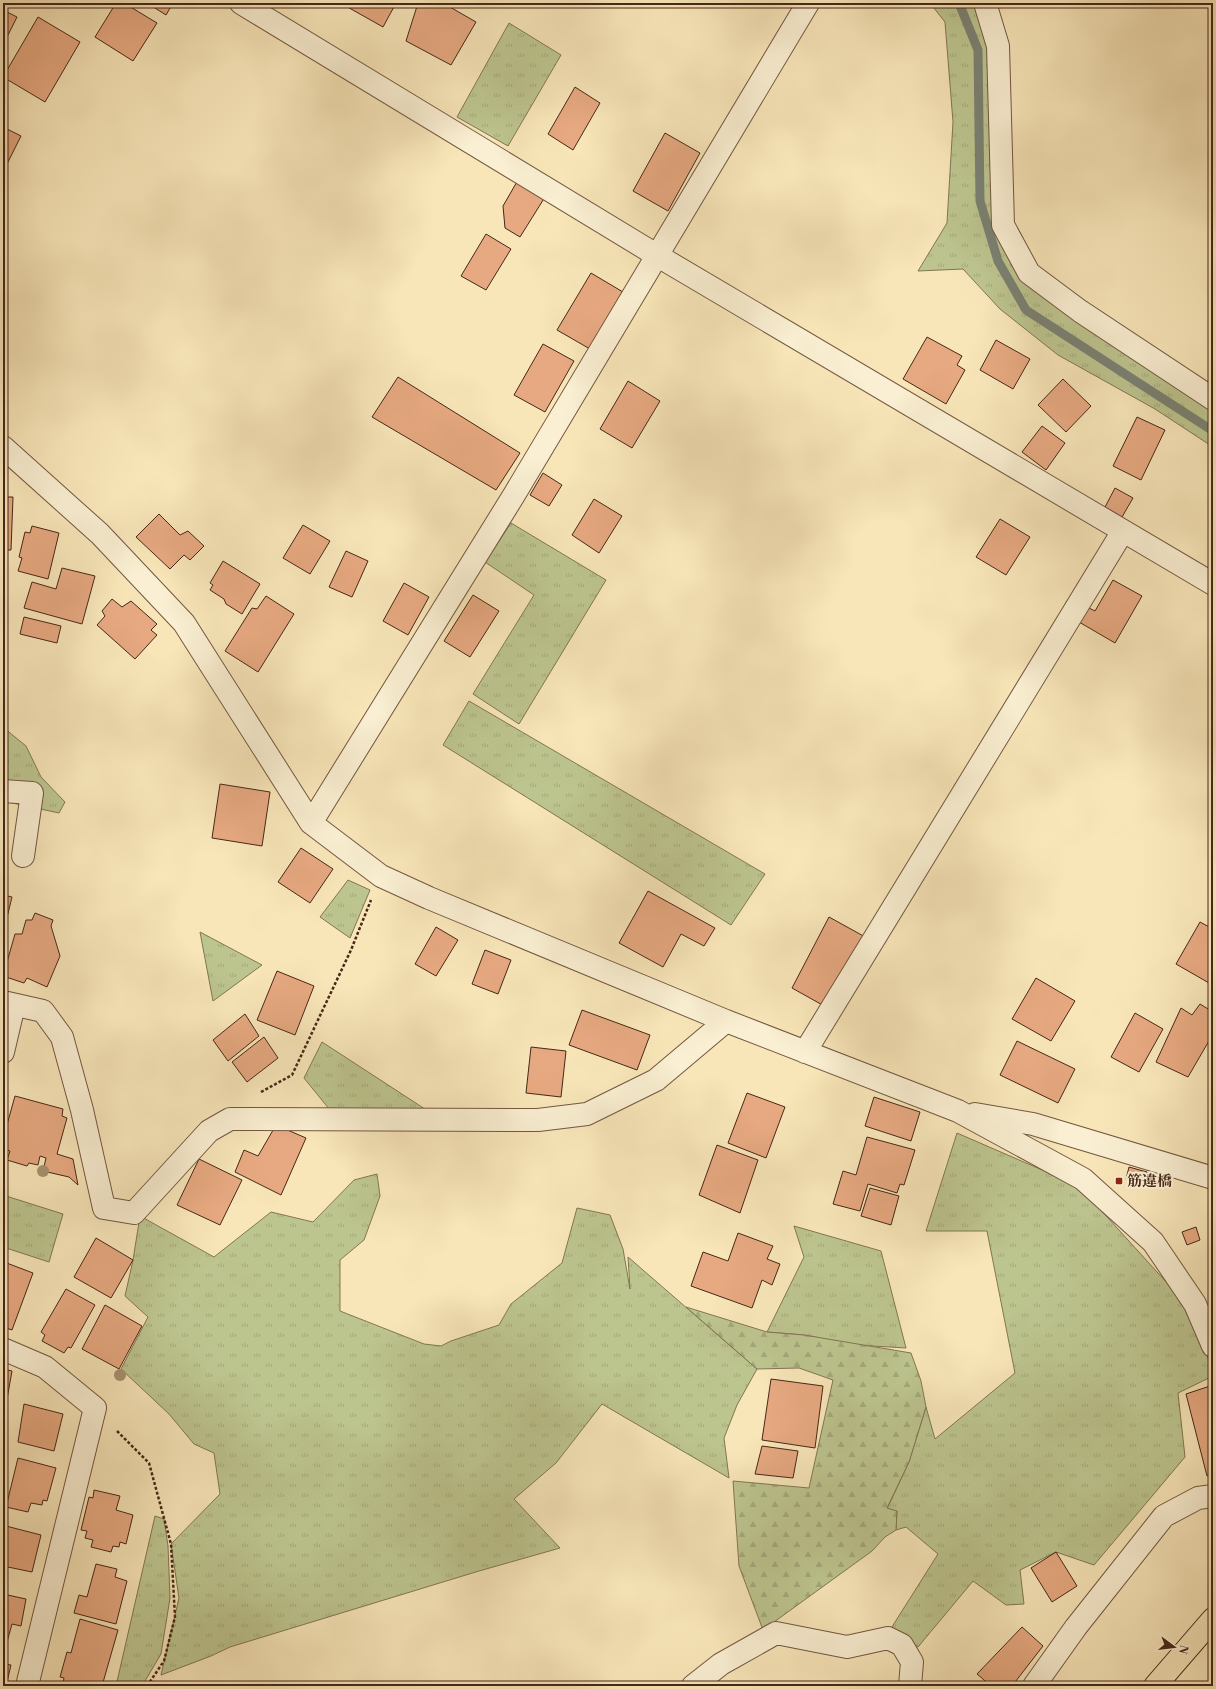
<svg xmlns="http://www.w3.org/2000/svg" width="1216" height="1689" viewBox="0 0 1216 1689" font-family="'Libre Bodoni','Noto Serif JP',serif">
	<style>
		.grass { fill: url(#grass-tufts); stroke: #827653 }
		.forest { fill: url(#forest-firs); stroke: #827653 }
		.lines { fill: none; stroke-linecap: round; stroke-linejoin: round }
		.stream { stroke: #7b8274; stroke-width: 9 }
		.building { fill: #e7a981; stroke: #472717 }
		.minor-casing { stroke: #735740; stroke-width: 24 }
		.highway-casing { stroke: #472717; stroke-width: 24 }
		.path { stroke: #472717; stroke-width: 2.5; stroke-dasharray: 3 2; stroke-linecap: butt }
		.minor { stroke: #faefd2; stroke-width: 22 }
		.highway { stroke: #f8e6b9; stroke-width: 22 }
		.tree { fill: #a79270 }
		.poi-dot { fill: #8f2418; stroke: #faefd2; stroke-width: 1.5 }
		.labels { text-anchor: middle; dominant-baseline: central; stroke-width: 4; stroke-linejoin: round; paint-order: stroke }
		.poi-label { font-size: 15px; font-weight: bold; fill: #472717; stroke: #faefd2; text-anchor: start }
	</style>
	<defs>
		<pattern id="grass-tufts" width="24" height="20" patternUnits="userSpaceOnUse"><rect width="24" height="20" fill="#bdc58f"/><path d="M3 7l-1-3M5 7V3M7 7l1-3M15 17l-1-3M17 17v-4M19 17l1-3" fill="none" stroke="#a4a97b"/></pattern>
		<pattern id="forest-firs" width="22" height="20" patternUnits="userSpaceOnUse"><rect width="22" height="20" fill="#bdc58f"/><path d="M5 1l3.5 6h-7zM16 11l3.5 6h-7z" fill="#a4a97b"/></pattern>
	</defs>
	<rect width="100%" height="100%" fill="#f8e6b9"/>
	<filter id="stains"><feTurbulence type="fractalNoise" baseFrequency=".005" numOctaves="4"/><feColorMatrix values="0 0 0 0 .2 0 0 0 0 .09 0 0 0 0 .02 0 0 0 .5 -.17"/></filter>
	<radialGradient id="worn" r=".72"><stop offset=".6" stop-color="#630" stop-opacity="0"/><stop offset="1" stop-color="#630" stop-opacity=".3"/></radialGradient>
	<path class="grass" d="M930,3H982L990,18L1004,225L1029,273L1213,399V447L1155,409L1058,355L1000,309L963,269L918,271L947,223L953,122L945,22Z
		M509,23L561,55L508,146L457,117Z
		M511,523L606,580L519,724L473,694L534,595L485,562Z
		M469,701L765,874L731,925L443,745Z
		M4,728L26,746L41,777L65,802L59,813L3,801V762L8,763Z
		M348,880L370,890L350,938L320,917Z
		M200,932L262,965L213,1001Z
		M322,1042L428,1111L330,1110L304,1078Z
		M957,1133L1079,1186L1187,1305L1213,1371V1376L1178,1393L1185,1457L1094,1565L1056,1552L1020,1570L1024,1604L1006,1605L973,1581L918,1647L890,1630L938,1554L906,1527L896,1530L897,1511L887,1509L909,1462L926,1407L935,1439L1015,1373L987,1231H926Z
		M377,1174L380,1196L364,1240L340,1260V1311L424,1344L441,1346L451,1341L499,1325L511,1304L562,1263L577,1208L610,1215L623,1249L630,1289L628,1257L757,1369L737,1405L724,1438L729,1478L602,1404L556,1463L514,1499L560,1548L479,1571L230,1647L211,1656L161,1675L179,1598L171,1544L220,1494L214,1453L194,1444L169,1414L121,1369L148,1317L125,1296L133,1260L140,1216L214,1257L271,1212L313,1222L354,1180Z
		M6,1196L63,1214L49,1262L3,1247V1206Z
		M794,1226L881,1251L906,1348L856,1345L804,1335L767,1332L804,1257Z
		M155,1516L164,1519L168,1546L170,1598L161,1654L142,1686H116Z"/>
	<path class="forest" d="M686,1307L767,1332L804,1335L911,1353L921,1381L926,1407L909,1462L887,1508L897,1511L896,1530L885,1537L872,1551L763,1630L739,1566L733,1481L809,1488L833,1380L799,1368L757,1369Z"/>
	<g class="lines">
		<path class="stream" d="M959,3L978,50L980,201L998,261L1026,310L1213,431"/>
	</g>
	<path class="building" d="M116,3H124L157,23L133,61L95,37Z
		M147,3H173L166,15Z
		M345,3H396L383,27L344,5Z
		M418,3H443L476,22L451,65L406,41Z
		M3,10L17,17L3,45Z
		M38,17L80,42L45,102L3,77Z
		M575,87L600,103L573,150L548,134Z
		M3,127L21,136L7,164L3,162Z
		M665,133L700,153L668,211L633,191Z
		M518,180L545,197L520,237L505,228L503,206Z
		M486,234L511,249L486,290L461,276Z
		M591,273L623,292L590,349L557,330Z
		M927,337L962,356L957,365L965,370L946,404L903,379Z
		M996,340L1030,359L1013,389L980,370Z
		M543,344L574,361L545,412L514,395Z
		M398,377L520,453L496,490L372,417Z
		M1063,379L1091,406L1066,432L1038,405Z
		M628,381L660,401L632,448L600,429Z
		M1137,417L1165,430L1141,480L1113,466Z
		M1042,426L1065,443L1046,470L1022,452Z
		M543,473L562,485L549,506L530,495Z
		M1115,488L1133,498L1122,517L1105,507Z
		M3,497H13L11,550H3Z
		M594,499L622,516L599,553L572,535Z
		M159,514L180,535L188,531L204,546L190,560L184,555L170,569L136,537Z
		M1000,519L1030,537L1006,575L976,557Z
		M303,525L330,541L310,574L283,558Z
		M32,526L59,533L48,579L18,571L22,558L19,557L25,532L30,533Z
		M346,551L368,561L352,597L329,587Z
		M223,561L260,584L242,614L226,604L224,599L210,590L213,585L210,583Z
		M62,568L95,576L82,624L24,608L32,582L56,589Z
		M1113,580L1142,596L1115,643L1079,622L1087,607L1095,611Z
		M404,583L429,597L408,635L383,621Z
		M473,595L499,611L470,657L444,641Z
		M266,596L294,614L258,672L225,651L252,608L257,609Z
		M112,599L122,607L131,601L157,624L151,630L157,635L135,659L97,625L105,616L102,611Z
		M24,617L61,626L57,643L20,634Z
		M220,784L270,792L262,846L212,838Z
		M301,848L333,869L310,903L278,882Z
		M648,891L715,928L704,946L681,934L663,967L619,943Z
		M3,895L12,897L3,934Z
		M35,913L53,920L51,926L60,956L47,987L27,978L24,983L3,976L15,934H22L26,920H32Z
		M829,917L867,938L826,1007L792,988Z
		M1200,922L1213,929V976L1209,983L1176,964Z
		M436,927L458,940L436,976L415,964Z
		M485,950L511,960L498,994L472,984Z
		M277,971L314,986L295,1035L257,1020Z
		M1036,978L1075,1001L1051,1041L1012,1019Z
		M1200,1004L1213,1012V1034L1188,1077L1156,1062L1181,1008L1192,1015Z
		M582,1010L650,1035L637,1070L569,1045Z
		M1135,1013L1163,1029L1139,1072L1111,1057Z
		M245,1014L259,1036L228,1061L213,1040Z
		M264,1037L278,1058L247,1082L232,1062Z
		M1017,1041L1075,1069L1058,1103L1000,1075Z
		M531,1047L566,1051L561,1097L526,1093Z
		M747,1093L785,1107L766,1158L728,1143Z
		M15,1096L63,1109L62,1116L67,1118L57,1154L73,1159L78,1185L69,1177L43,1171L46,1158L40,1156L38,1165L29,1163L27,1166L7,1160L10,1151L3,1149V1139Z
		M874,1097L920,1112L911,1141L865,1126Z
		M276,1125L306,1138L281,1195L235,1172L244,1150L258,1156Z
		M867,1137L915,1150L904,1185L900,1184L897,1193L868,1184L860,1211L833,1204L843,1171L856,1175Z
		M717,1145L758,1160L740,1213L699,1195Z
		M199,1159L242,1180L220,1225L177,1205Z
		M1129,1167L1147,1172L1145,1183L1126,1179Z
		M870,1188L899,1196L891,1225L861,1216Z
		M1196,1227L1200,1240L1187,1245L1182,1232Z
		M738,1233L773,1246L767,1259L780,1264L772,1285L762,1280L752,1308L691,1286L703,1252L728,1261Z
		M96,1238L133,1260L111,1298L74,1277Z
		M4,1262L33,1273L12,1330L3,1327Z
		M66,1289L95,1305L71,1348L68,1347L64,1353L42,1341L45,1335L41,1332Z
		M105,1305L142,1326L119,1369L82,1349Z
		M3,1369L12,1371L4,1416H3Z
		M771,1379L823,1386L815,1448L762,1440Z
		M1213,1385V1474L1207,1476L1186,1394Z
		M24,1404L63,1414L54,1451L18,1442Z
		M762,1446L798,1451L793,1478L755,1474Z
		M18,1458L56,1468L47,1501L43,1500L42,1505L31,1503L28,1512L6,1507Z
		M94,1490L120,1496L116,1510L133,1515L126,1544L120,1542L119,1547L113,1546L111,1552L91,1547L93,1540L85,1538L87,1531L81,1530L89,1497L93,1498Z
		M6,1526L41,1535L32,1572L3,1566V1539Z
		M1056,1552L1077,1586L1052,1602L1031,1568Z
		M96,1564L117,1569L115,1577L127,1581L116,1624L74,1613L79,1595L87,1597Z
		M3,1594L26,1599L21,1626L12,1624L7,1642L3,1641Z
		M80,1619L118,1630L102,1686L87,1684V1686H76L63,1683L64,1678L60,1677L67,1652L71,1653Z
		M1022,1627L1043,1646L1012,1686H991L977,1674Z
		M3,1664L11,1665L6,1686H3Z"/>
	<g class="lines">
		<defs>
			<path id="minor" d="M241,3L658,256L1213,584
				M985,3L998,46L1003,225L1029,273L1080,311L1213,399
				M3,447L100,534L184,623L311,823L381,876L429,898L726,1021L958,1111L1083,1179L1153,1242L1195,1304L1213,1346
				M3,791L32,793L23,856
				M311,823L514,495L808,3
				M3,1002L43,1011L62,1037L82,1110L104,1208L134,1213L209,1131L230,1119L538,1120L587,1114L656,1080L726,1021
				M3,1052L14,1005
				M805,1052L1123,531
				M975,1114L1033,1124L1213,1178
				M3,1349L45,1367L95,1408L27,1686
				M693,1686L721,1664L776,1633L847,1647L888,1638L902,1645L912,1662L910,1686
				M1034,1686L1076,1627L1164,1516L1198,1498L1213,1496"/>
			<path id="highway" d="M1155,1686L1213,1619"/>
		</defs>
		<use href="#minor" class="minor-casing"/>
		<use href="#highway" class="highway-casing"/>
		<path class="path" d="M261,1092L292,1075L351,950L371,900
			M117,1431L149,1463L171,1544L175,1617L164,1661L147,1686"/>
		<use href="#minor" class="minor"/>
		<use href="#highway" class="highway"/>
	</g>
	<g class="tree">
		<circle cx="43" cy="1171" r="6"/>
		<circle cx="120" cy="1375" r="6"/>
	</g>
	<rect class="poi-dot" x="1115" y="1177" width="8" height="8" rx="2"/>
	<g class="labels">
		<g class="poi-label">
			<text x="1127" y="1181">筋違橋</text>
		</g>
	</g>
	<rect width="1216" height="1689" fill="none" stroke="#f8e6b9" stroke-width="16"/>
	<rect x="4" y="4" width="1208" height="1681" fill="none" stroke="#472717" stroke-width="2"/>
	<rect x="8" y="8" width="1200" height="1673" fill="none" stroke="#472717"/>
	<g transform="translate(1174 1647) rotate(105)" stroke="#faefd2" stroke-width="3" paint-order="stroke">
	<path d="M0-3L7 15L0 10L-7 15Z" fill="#472717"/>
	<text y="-6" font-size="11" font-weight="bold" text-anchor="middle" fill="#472717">N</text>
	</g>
	<rect width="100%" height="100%" filter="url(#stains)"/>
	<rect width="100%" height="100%" fill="url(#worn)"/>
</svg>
